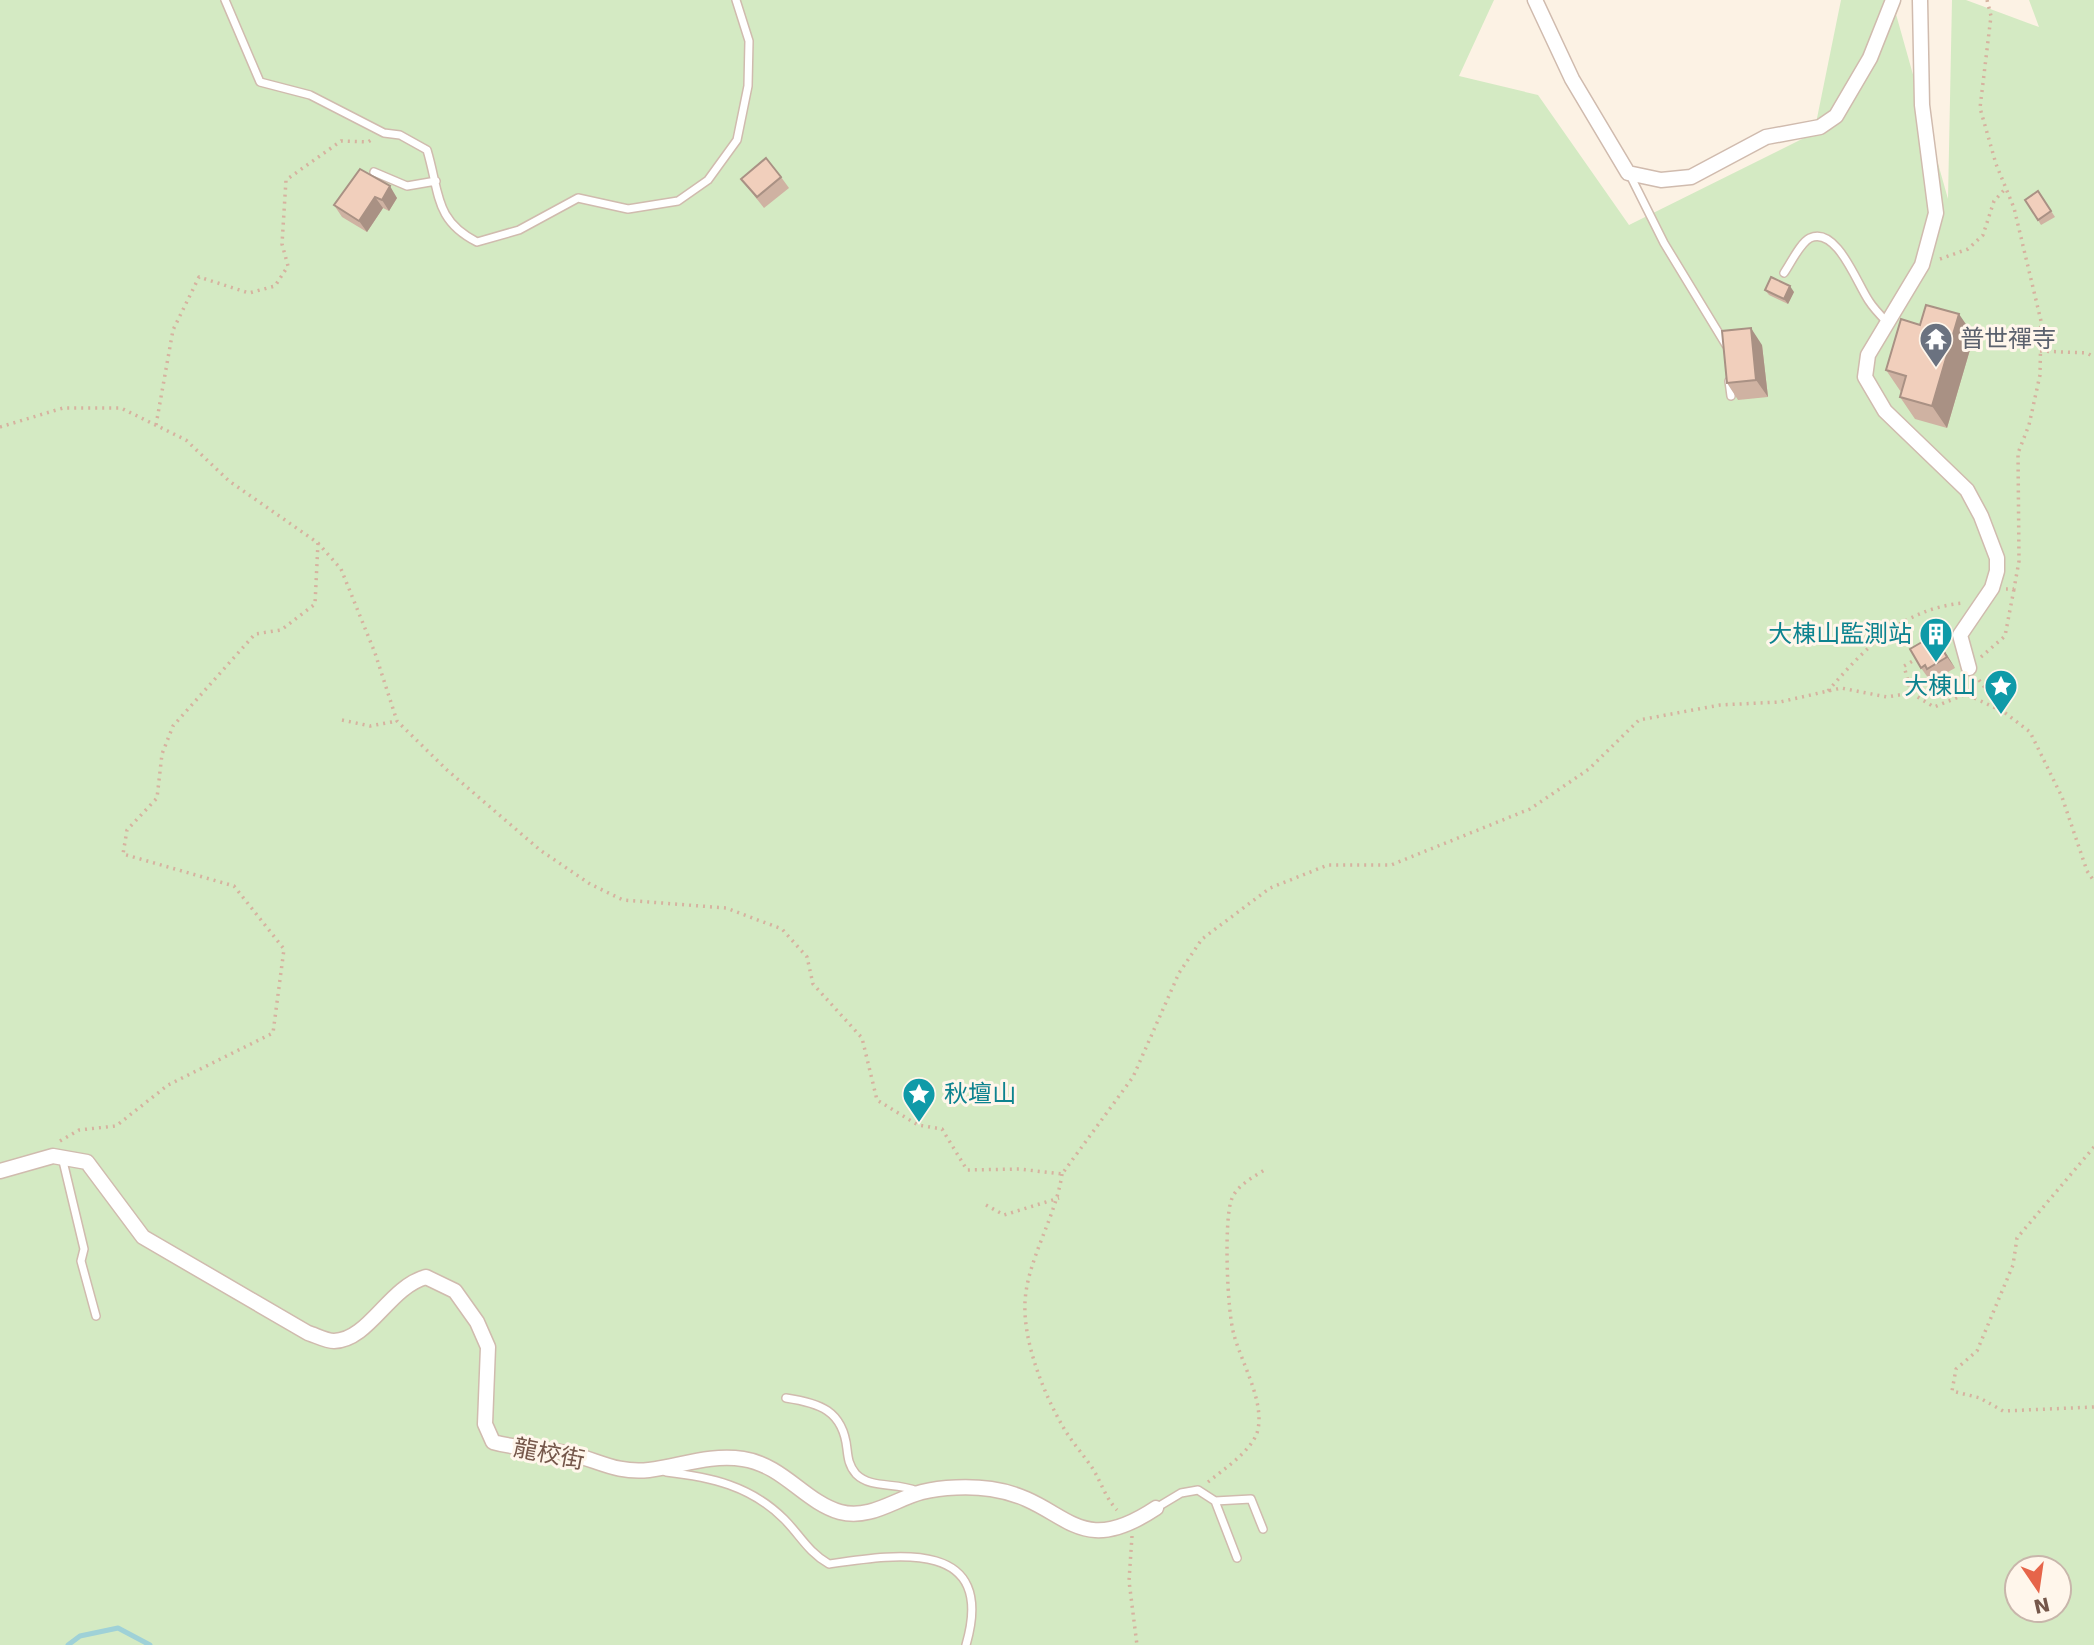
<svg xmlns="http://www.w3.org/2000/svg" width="2094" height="1645" viewBox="0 0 2094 1645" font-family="'DejaVu Sans','Noto Sans TC',sans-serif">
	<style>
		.green { fill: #d4eac3; fill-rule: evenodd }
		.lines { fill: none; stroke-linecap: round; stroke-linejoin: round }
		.stream { stroke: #9fd1d7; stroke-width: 5 }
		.service-casing { stroke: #d0bbae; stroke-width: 10 }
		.minor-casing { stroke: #d0bbae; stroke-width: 17 }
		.path { stroke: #d6b29f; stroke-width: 3.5; stroke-dasharray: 2 5; stroke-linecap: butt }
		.service { stroke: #fff; stroke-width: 7 }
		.minor { stroke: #fff; stroke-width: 14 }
		.wall { fill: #cfb2a2 }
		.shaded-wall { fill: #a99184 }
		.building { fill: #f1cfbc; stroke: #a99184; stroke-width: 2 }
		.labels { text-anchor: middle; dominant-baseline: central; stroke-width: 6; stroke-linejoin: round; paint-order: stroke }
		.worship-label { font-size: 24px; fill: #5b616d; stroke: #fff6eb; text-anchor: start }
		.culture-label { font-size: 24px; fill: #0d838f; stroke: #fff6eb; text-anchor: end }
		.street-label { font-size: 24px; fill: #75574a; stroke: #fff6eb }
	</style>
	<rect width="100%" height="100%" fill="#fcf2e4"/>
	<path class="green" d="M0,0H1494L1459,76L1538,95L1629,225L1814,133L1841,0H1892L1948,199L1952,0H1966L2039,27L2029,0H2094V1645H0ZM2017,1568H2059V1610H2017Z"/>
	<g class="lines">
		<path class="stream" d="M68,1645L80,1636L118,1628L150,1645"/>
		<defs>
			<path id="service" d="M225,0L260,82L310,95L384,133L400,135L427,150C440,193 434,220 477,242L519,230L578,198L628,209L678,201L708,180L737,140L748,86L749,41L736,0
				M374,172L407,186L436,181
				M1629,173L1664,243L1726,345
				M1784,273C1791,263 1800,243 1810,238C1837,226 1857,284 1869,301C1874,309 1881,316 1887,322
				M1729,381L1731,396
				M62,1157L84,1249L81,1261L96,1316
				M786,1398C819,1403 843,1410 847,1449C848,1458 849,1466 856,1474C871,1489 895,1482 917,1491
				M666,1472C711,1477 751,1486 784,1519C800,1535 808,1552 829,1564C897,1554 997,1538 966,1645
				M1215,1501L1251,1499L1263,1529
				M1156,1508L1181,1493L1198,1490L1215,1501L1237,1558"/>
			<path id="minor" d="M1535,0L1572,79L1628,173L1661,180L1691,177L1766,137L1820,127L1836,116L1870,58L1893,0
				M1920,0L1922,105L1936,213L1922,265L1868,355L1865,377L1885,411L1967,490L1981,516L1997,558V571L1992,588L1960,635L1969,668
				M0,1171L53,1156L87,1162L143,1237L308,1333C315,1335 326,1341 334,1341C369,1340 389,1287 426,1277L455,1291L477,1322L488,1347L485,1424L493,1442C517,1449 538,1448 561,1452C594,1457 613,1474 649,1470C681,1466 710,1454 743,1459C783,1465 805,1502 840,1512C870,1520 895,1499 922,1492C942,1487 970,1486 991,1489C1067,1500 1073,1563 1156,1508"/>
		</defs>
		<use href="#service" class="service-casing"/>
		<use href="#minor" class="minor-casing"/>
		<path class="path" d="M1987,0L1991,16L1980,108L1996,164L2014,208L2041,321L2040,375L2029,425L2018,453L2019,561L2014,589H2006
			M1940,259L1968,249L1983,235L1994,201L2006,188
			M2040,351L2087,353L2094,357
			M156,425L173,330L199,277L249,293L275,286L288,266L282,244L286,180L341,141L368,142L373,139
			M0,427L63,408H121L186,440L229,481L318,543L341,569L375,653L397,721L447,770L540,850L590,884L623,900L726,908L782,929L807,957L813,984L862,1038L877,1100L918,1125L942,1129L967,1170L1019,1169L1062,1174L1133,1077L1179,973L1202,939L1270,888L1328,865H1391L1530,809L1589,769L1639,720L1720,705L1780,702L1841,688L1887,697L1911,693L1934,707L1966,694L2004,712
			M1981,657L2005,636L2014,589
			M1979,680L2004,712L2030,732L2062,797L2087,871L2094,881
			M1828,691C1865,648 1903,608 1964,603
			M1911,693L1904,666L1918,658
			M342,720L370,726L397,721
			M60,1141L79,1130L116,1126L168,1085L273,1033L284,949L234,886L123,854L127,830L157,798L162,754L173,726L255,634L281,630L315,604L318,543
			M2094,1147L2017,1238L2013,1265L1977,1351L1956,1369L1952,1391L1980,1398L2003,1411L2094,1407
			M1062,1174C1056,1217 1027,1260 1025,1302C1023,1341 1043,1392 1062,1425C1070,1440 1083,1454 1093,1469C1102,1484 1105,1497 1117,1510
			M986,1205L1004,1215L1059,1198
			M1208,1482C1223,1470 1250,1452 1257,1433C1266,1404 1242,1364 1234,1335C1227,1311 1224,1224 1231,1201C1236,1185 1254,1177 1266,1169
			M1132,1536L1129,1581L1137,1645"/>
		<use href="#service" class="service"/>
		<use href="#minor" class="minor"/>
	</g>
	<path class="wall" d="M360,169L397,198L389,211L383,208L367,232L342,217L334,205Z
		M781,177L789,188L764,208L741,179Z
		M2038,191L2055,217L2041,225L2038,220Z
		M1765,290L1794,292L1788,304L1769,295Z
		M1920,325L1974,336L1947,428L1915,419L1900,397L1901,392L1886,370Z
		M1762,345L1768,397L1738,400L1727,383Z
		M1942,647L1955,668L1934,680L1932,676L1929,679L1921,668Z"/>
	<path class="shaded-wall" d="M390,186L397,198L389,211L382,200Z
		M375,197L383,208L367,232L359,221Z
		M1790,286L1794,292L1788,304L1784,299Z
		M1959,314L1974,336L1947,428L1932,406Z
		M1751,328L1762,345L1768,397L1756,380Z
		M1934,635L1942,647L1955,668L1947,657Z"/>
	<path class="building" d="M766,158L781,177L757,197L741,179Z
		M360,169L390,186L382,200L375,197L359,221L334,205Z
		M2038,191L2051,211L2038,220L2025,200Z
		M1771,277L1790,286L1784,299L1765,290Z
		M1926,305L1959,314L1932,406L1900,397L1906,376L1886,370L1901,319L1920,325Z
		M1751,328L1756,380L1727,383L1722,331Z
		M1934,635L1947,657L1927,669L1925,665L1921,668L1910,649Z"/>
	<defs>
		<symbol id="temple-pin" viewBox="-11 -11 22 30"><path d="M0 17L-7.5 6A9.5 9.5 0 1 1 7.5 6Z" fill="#6b7280" stroke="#fff6eb"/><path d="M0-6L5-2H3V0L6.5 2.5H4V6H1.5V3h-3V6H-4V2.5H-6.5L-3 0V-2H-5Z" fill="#fff"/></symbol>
		<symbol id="building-pin" viewBox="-11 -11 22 30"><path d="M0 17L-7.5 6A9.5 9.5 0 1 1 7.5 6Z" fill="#0f9aa8" stroke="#fff6eb"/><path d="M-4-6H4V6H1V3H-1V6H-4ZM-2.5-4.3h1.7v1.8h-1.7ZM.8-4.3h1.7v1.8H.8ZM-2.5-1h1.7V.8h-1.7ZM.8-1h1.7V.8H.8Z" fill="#fff"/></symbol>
		<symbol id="sight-pin" viewBox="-11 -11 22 30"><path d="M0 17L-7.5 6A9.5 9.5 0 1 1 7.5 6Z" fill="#0f9aa8" stroke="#fff6eb"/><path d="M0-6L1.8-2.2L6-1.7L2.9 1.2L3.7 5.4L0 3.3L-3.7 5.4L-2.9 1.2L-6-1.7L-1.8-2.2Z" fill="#fff"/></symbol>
	</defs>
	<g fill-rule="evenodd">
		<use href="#temple-pin" x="1917" y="320" width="38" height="52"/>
		<use href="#building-pin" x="1917" y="615" width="38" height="52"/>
		<use href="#sight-pin" x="1982" y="667" width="38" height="52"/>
		<use href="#sight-pin" x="900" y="1075" width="38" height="52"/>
	</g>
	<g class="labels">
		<g class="worship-label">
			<text x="1960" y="339">普世禪寺</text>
		</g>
		<g class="culture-label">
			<text x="1912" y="634">大棟山監測站</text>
			<text x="1976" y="686">大棟山</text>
			<text x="944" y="1094" text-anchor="start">秋壇山</text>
		</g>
		<g class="street-label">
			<text transform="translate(549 1454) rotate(11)">龍校街</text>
		</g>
	</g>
	<g transform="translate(2038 1589) rotate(167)"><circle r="33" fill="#fff6eb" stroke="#c8b6ab" stroke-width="2"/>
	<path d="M0-5L12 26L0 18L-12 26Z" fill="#e6654a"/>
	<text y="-10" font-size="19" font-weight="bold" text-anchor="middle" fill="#75574a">N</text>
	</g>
</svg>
